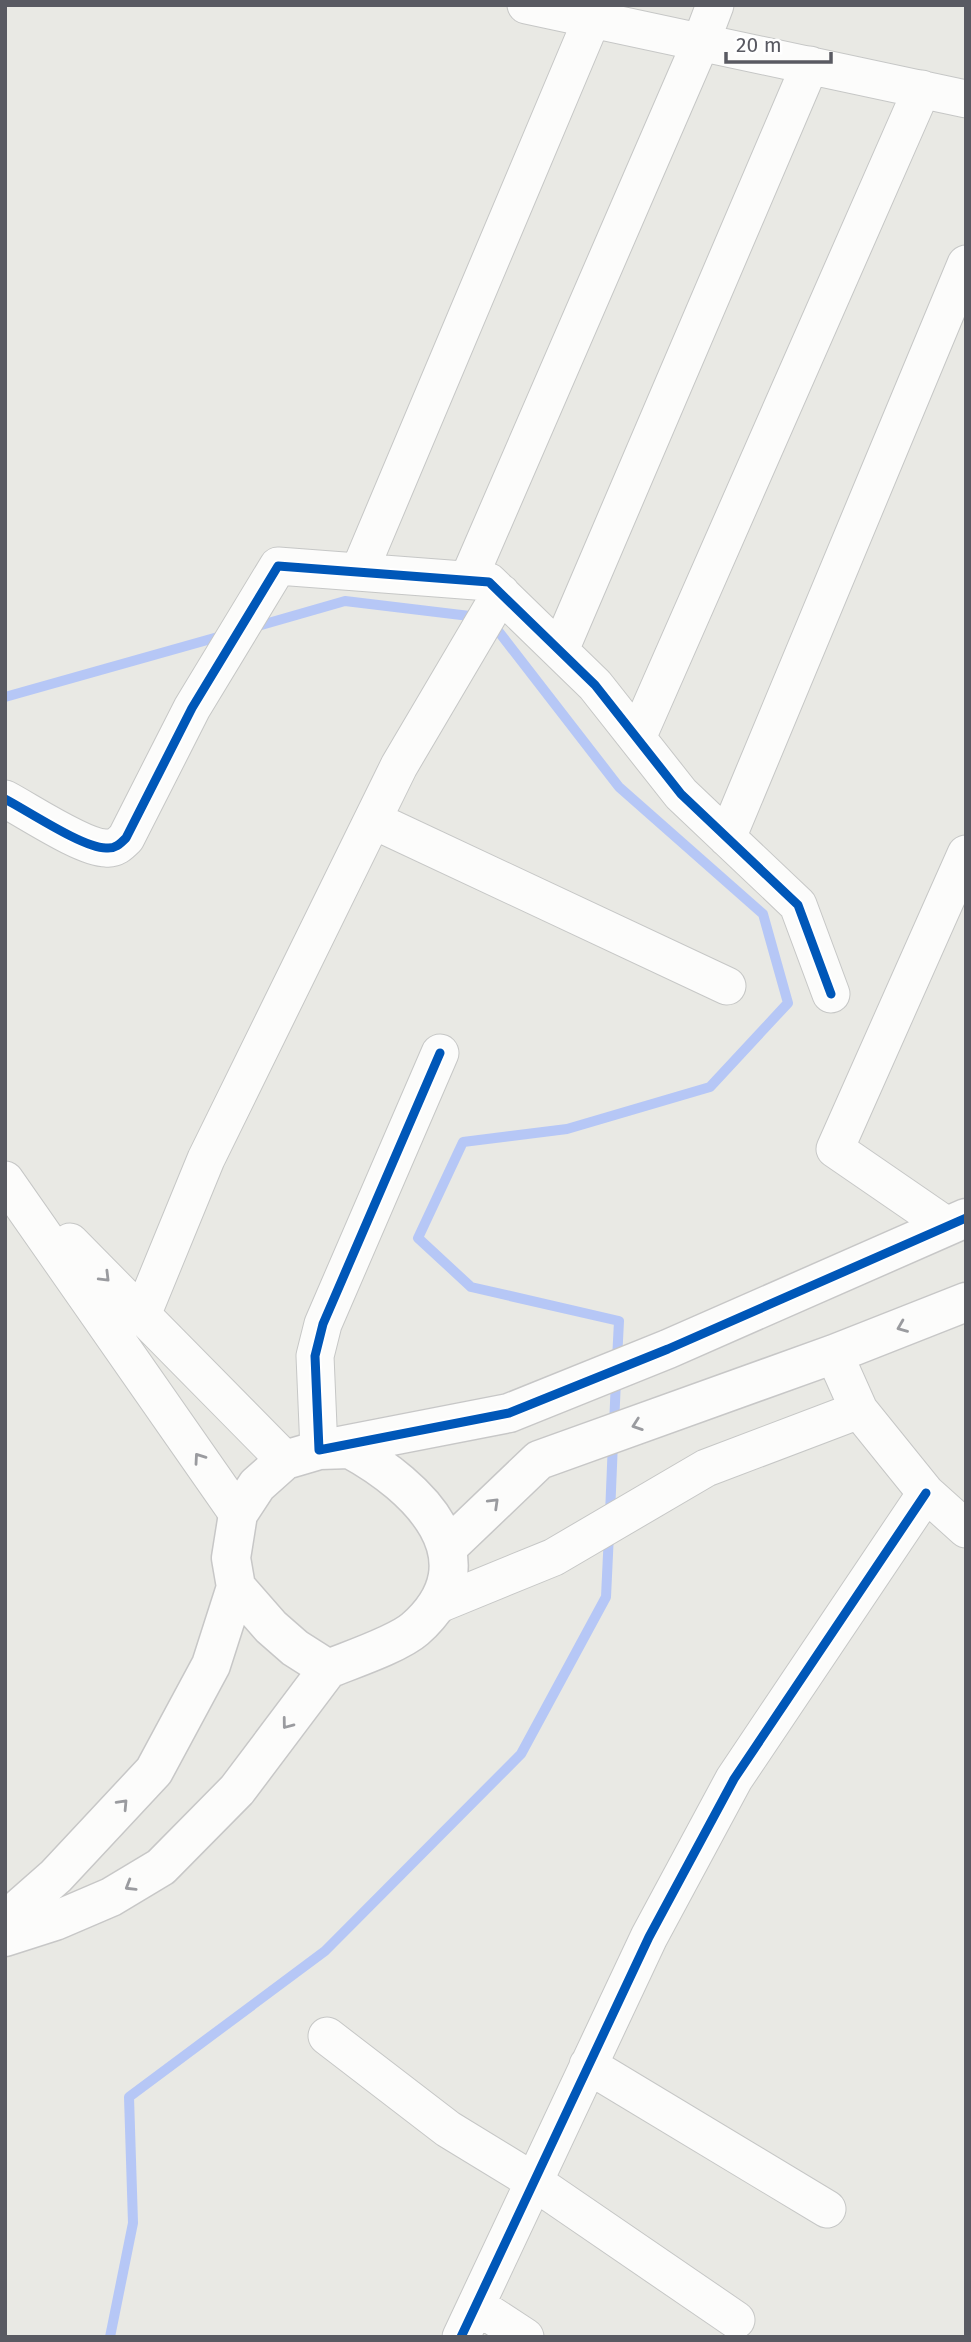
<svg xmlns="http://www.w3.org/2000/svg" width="971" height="2342" viewBox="0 0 971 2342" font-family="'Fira Sans',sans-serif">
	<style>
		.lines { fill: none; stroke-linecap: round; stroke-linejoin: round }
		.stream { stroke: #b6c7f6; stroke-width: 10 }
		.street-casing { stroke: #c6c7c6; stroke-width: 39 }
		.secondary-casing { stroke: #c7c7c7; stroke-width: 41 }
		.street { stroke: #fcfcfb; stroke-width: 37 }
		.secondary { stroke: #fcfcfb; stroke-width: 38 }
		.cycleway-casing { stroke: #fff; stroke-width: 13 }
		.cycleway { stroke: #0057b8; stroke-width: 9 }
		.oneway { stroke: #9a9b9f }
	</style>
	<rect width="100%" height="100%" fill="#e9e9e4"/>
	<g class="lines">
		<path class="stream" d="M492,623L619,787L763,914L788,1003L710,1087L567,1129L463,1142L418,1238L471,1287L619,1321L617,1360
			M251,628L345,601L478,617
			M5,697L225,635
			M614,1426L616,1379
			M610,1514L613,1442
			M110,2337L133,2223L129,2097L325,1951L521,1754L606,1597L609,1533"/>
		<defs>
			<path id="street" d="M526,5L966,99
				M359,572L592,19
				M468,580L701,42L715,5
				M560,650L810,65
				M637,738L922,89
				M5,799C28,811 83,848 106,848C115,849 120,844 126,838L192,708L278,566L489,582L595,685L681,794L798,905L831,994
				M373,820L727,986
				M727,838L966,264
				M5,1180L238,1514
				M947,1226L835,1149L966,854
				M70,1242L285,1460
				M142,1315L206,1159L399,766L501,593
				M834,1354L859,1410L926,1493L966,1529
				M319,1450L315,1356L323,1324L440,1053
				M439,1604L554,1557L706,1468L859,1410
				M327,2036L448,2129L533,2181L736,2320
				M588,2065L827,2209
				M476,2305L525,2337
				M461,2337L649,1937L734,1779L926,1493"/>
			<path id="secondary" d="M350,1449C418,1486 494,1559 415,1629C398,1644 350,1660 328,1669L295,1648L271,1627L236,1587L231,1558L238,1514L257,1485L285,1460L319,1450Z
				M319,1450L509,1413L668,1349L966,1218
				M448,1547L539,1460L834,1354L966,1302
				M5,1921L56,1876L154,1771L211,1665L236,1587
				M5,1937L55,1921L111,1897L161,1867L237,1790L328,1669"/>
		</defs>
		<use href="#street" class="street-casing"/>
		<use href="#secondary" class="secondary-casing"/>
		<use href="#street" class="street"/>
		<use href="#secondary" class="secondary"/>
		<defs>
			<path id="cycleway" d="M5,799C28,811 83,848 106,848C115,849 120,844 126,838L192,708L278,566L489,582L595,685L681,794L798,905L831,994
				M440,1053L323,1324L315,1356L319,1450L509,1413L668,1349L966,1218
				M461,2337L649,1937L734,1779L926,1493"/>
		</defs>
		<use href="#cycleway" class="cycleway-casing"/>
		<use href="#cycleway" class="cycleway"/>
	</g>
	<defs><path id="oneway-chevron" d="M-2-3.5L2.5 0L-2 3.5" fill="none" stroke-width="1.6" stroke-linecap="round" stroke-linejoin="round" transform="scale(1.75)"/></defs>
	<g class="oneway">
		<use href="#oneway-chevron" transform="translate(105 1277) rotate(45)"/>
		<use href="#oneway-chevron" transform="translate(902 1327) rotate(158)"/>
		<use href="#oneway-chevron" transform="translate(637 1425) rotate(161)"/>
		<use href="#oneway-chevron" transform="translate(199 1458) rotate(-125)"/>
		<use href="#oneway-chevron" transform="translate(494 1503) rotate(-44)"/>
		<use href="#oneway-chevron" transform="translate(287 1724) rotate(127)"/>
		<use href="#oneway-chevron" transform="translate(123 1804) rotate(-47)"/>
		<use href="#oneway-chevron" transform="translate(130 1886) rotate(149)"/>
	</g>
	<rect width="971" height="2342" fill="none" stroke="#595a62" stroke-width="14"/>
	<path d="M726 52v10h105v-10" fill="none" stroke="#595a62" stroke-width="3.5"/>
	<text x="736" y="52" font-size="21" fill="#595a62" stroke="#ffffff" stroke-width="5" paint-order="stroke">20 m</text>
</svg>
